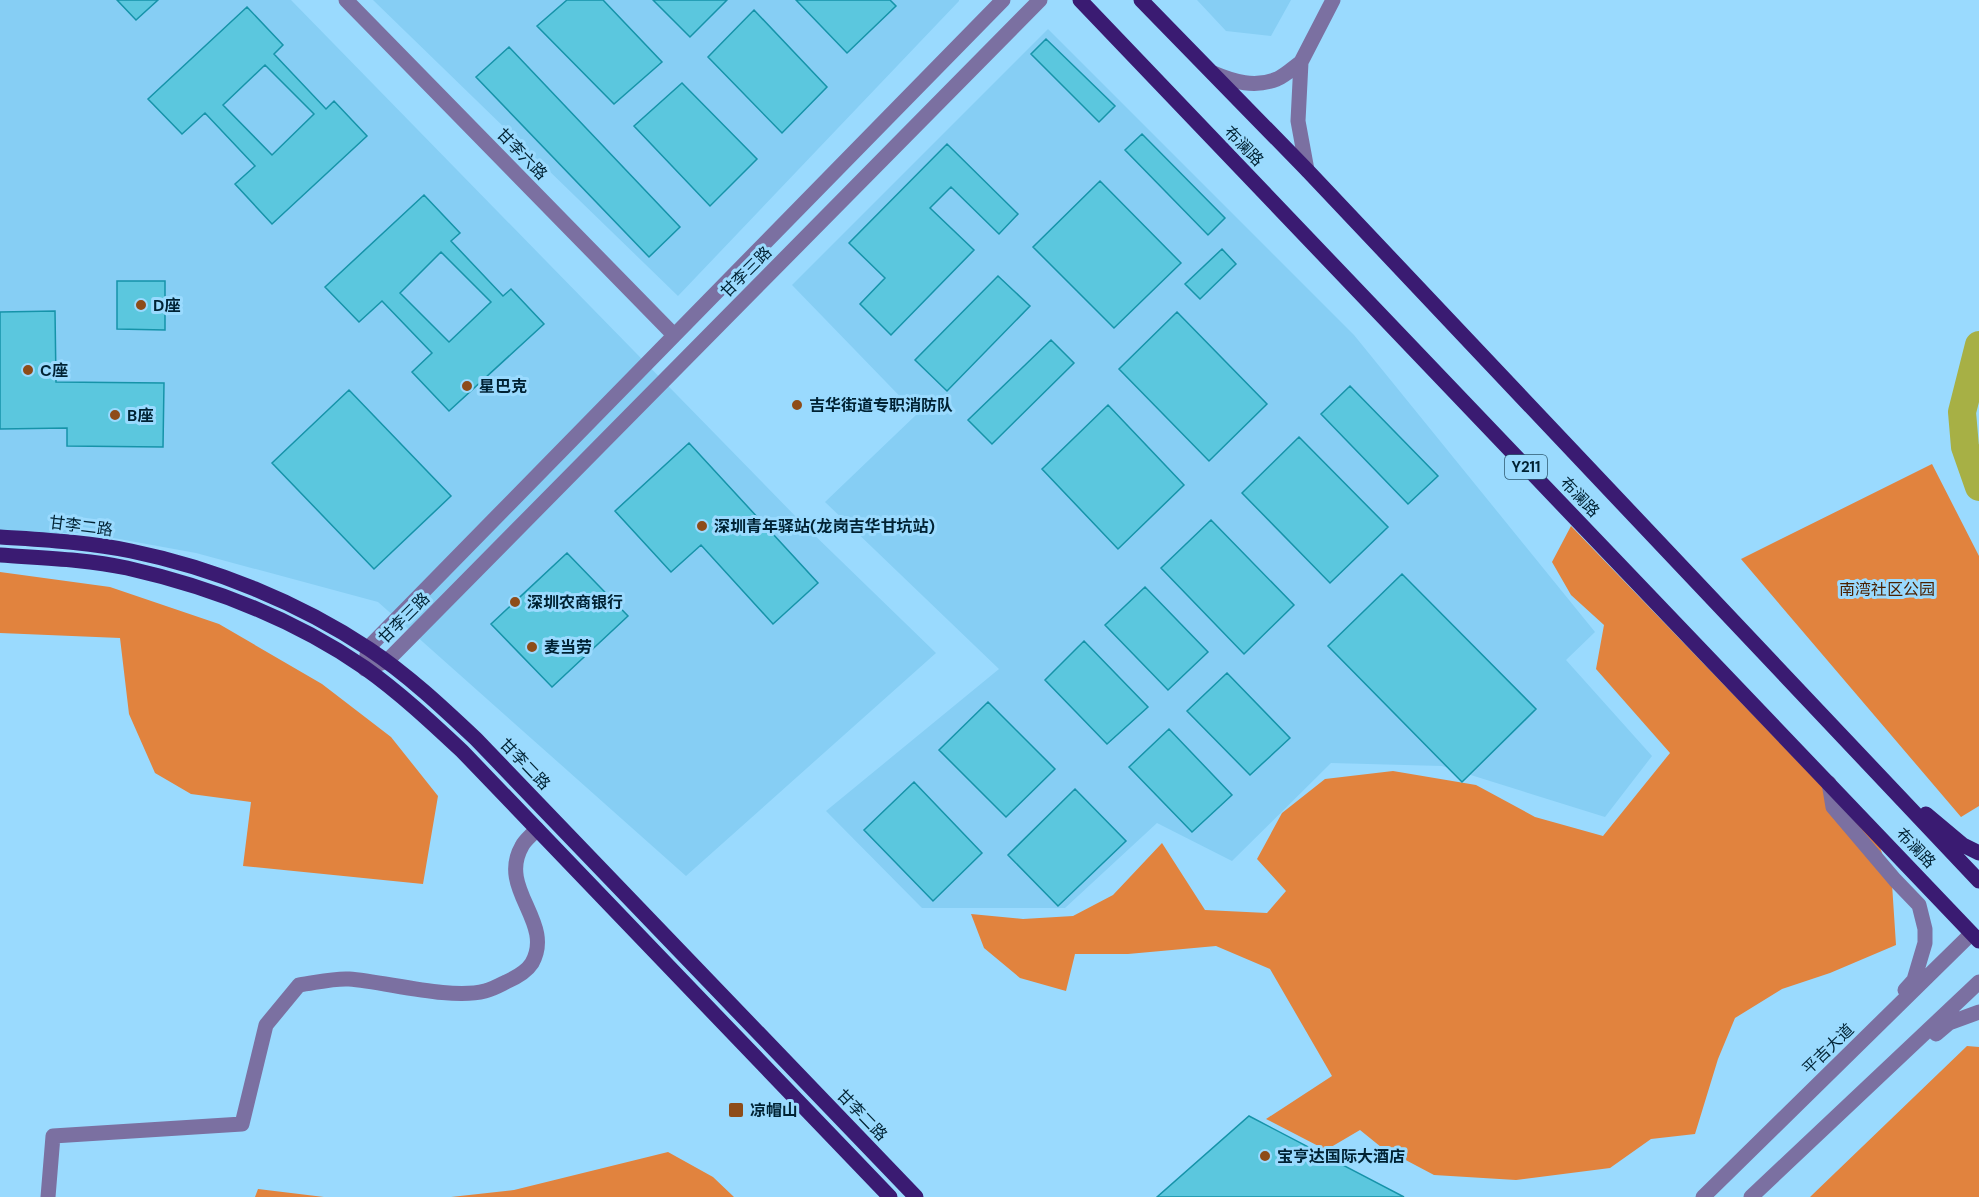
<svg xmlns="http://www.w3.org/2000/svg" width="1979" height="1197" viewBox="0 0 1979 1197" font-family="'DM Sans','Noto Sans SC',sans-serif">
	<style>
		.built { fill: #86cef4 }
		.green { fill: #e1833e }
		.lines { fill: none; stroke-linecap: round; stroke-linejoin: round }
		.river { stroke: #a7b045; stroke-width: 28 }
		.building { fill: #5bc7de; stroke: #1693a9; stroke-width: 1.5; fill-rule: evenodd }
		.minor { stroke: #7b70a1; stroke-width: 15 }
		.major { stroke: #3a1b72; stroke-width: 15 }
		.poi-dot { fill: #8e4c19; stroke: #9adafe; stroke-width: 2 }
		.labels { text-anchor: middle; dominant-baseline: central; stroke-width: 6; stroke-linejoin: round; paint-order: stroke }
		.shield { fill: #9adafe; stroke: #2e5970; stroke-width: 1.5 }
		.shield-label { font-size: 15px; font-weight: bold; fill: #023 }
		.street-label { font-size: 16px; fill: #023; stroke: #9adafe }
		.poi-label { font-size: 16px; font-weight: bold; fill: #023; stroke: #9adafe; text-anchor: start }
		.park-label { font-size: 16px; fill: #4a2000; stroke: #9adafe }
	</style>
	<rect width="100%" height="100%" fill="#9adafe"/>
	<path class="built" d="M0,0H291L803,524L936,653L686,876L378,602L196,553L86,533H0Z
		M373,0H959V1L678,296Z
		M1197,0H1291L1271,36L1226,31Z
		M1048,29L1354,335L1595,632L1566,660L1652,756L1605,817L1442,766L1331,763L1232,861L1157,823L1065,908H922L826,811L999,669L825,502L917,414L792,285Z"/>
	<path class="green" d="M1932,464L1979,556V806L1961,817L1741,559Z
		M1571,526L1880,847L1892,884L1896,945L1830,973L1782,989L1735,1018L1718,1059L1695,1134L1651,1139L1610,1168L1516,1180L1434,1175L1381,1147L1360,1130L1326,1150L1266,1119L1332,1076L1270,969L1216,946L1128,954H1075L1066,991L1020,978L984,948L971,914L1023,919L1073,916L1113,895L1162,843L1205,910L1267,913L1286,891L1257,859L1282,813L1325,779L1393,771L1476,785L1535,817L1603,836L1670,753L1596,669L1604,625L1571,595L1552,562Z
		M0,572L110,587L219,624L322,684L391,737L438,796L423,884L243,866L251,802L191,794L155,773L129,714L120,638L0,633Z
		M1967,1046L1979,1047V1197H1810Z
		M668,1152L713,1177L734,1197H451L514,1190Z
		M258,1189L324,1197H255Z"/>
	<g class="lines">
		<path class="river" d="M1979,345L1962,412L1965,447L1979,487"/>
	</g>
	<path class="building" d="M117,0H158L136,20Z
		M567,0H603L662,62L614,104L537,26Z
		M653,0H727L690,37Z
		M796,0H890L896,6L847,53Z
		M247,7L283,45L274,54L326,109L334,101L367,136L272,224L235,184L255,166L205,113L182,134L148,99ZM265,65L314,114L272,155L223,105Z
		M754,10L827,87L782,133L708,57Z
		M1046,39L1115,106L1099,122L1031,54Z
		M509,47L680,227L649,257L476,77Z
		M682,83L757,159L710,206L634,126Z
		M1142,134L1225,218L1208,235L1125,150Z
		M947,144L1018,214L999,234L951,187L930,208L974,250L891,335L860,304L885,278L849,243Z
		M1100,181L1181,263L1114,328L1033,247Z
		M424,195L460,233L451,241L503,296L511,289L544,324L449,411L412,372L432,353L382,301L359,322L325,287ZM441,252L491,302L449,342L400,293Z
		M1222,249L1236,264L1200,299L1185,284Z
		M998,276L1030,306L947,391L915,360Z
		M117,281H165V330L117,329Z
		M55,311L56,382L164,383L163,447L67,446V428L0,429V312Z
		M1177,312L1267,404L1209,461L1119,369Z
		M1051,340L1074,363L992,444L968,420Z
		M1350,386L1438,476L1408,504L1321,414Z
		M349,390L451,496L374,569L272,463Z
		M1108,405L1184,485L1118,549L1042,469Z
		M1299,437L1388,527L1330,583L1242,493Z
		M689,443L818,583L773,624L701,545L671,572L615,511Z
		M1211,520L1294,605L1244,654L1161,568Z
		M567,553L628,616L552,687L491,624Z
		M1402,574L1536,709L1462,782L1328,646Z
		M1145,587L1208,652L1168,690L1105,625Z
		M1084,641L1148,707L1107,744L1045,680Z
		M1227,673L1290,738L1250,775L1187,711Z
		M988,702L1055,769L1006,817L939,750Z
		M1169,729L1232,795L1192,832L1129,767Z
		M914,782L982,853L933,901L864,830Z
		M1075,789L1126,841L1058,906L1008,855Z
		M1249,1116L1404,1197H1157Z"/>
	<g class="lines">
		<path class="minor" d="M346,0L672,333
			M1003,0L368,648L365,669L387,661L1040,0
			M1213,73C1234,82 1255,88 1277,79C1286,75 1294,67 1301,62
			M1307,170L1298,121L1301,62L1333,0
			M1829,783L1833,807L1895,880L1919,905L1925,929V943L1914,980L1905,990
			M1936,1034L1949,1023L1979,1012
			M48,1197L53,1136L242,1124L266,1025L299,985C315,983 333,978 349,979C387,982 451,1000 485,991C493,989 500,985 506,982C515,978 527,971 532,963C555,922 497,889 522,846C525,840 532,835 537,829
			M1703,1197L1971,934
			M1751,1197L1979,982"/>
		<path class="major" d="M1080,0L1979,941
			M1141,0L1307,170L1979,881
			M0,537C44,540 88,542 131,551C214,568 298,602 369,649C408,675 442,707 476,739L916,1197
			M0,555C42,558 85,559 127,568C211,587 294,619 365,668C400,693 431,722 462,751L890,1197
			M1926,814L1963,845L1979,853"/>
	</g>
	<g class="poi-dot">
		<circle cx="141" cy="305" r="6"/>
		<circle cx="28" cy="370" r="6"/>
		<circle cx="467" cy="386" r="6"/>
		<circle cx="797" cy="405" r="6"/>
		<circle cx="115" cy="415" r="6"/>
		<circle cx="702" cy="526" r="6"/>
		<circle cx="515" cy="602" r="6"/>
		<circle cx="532" cy="647" r="6"/>
		<rect x="728" y="1102" width="16" height="16" rx="3"/>
		<circle cx="1265" cy="1156" r="6"/>
	</g>
	<g class="labels">
		<rect class="shield" x="1505" y="455" width="42" height="24" rx="4.5"/>
		<g class="shield-label">
			<text x="1526" y="467">Y211</text>
		</g>
		<g class="street-label">
			<text transform="translate(1244 146) rotate(46)">布澜路</text>
			<text transform="translate(522 154) rotate(46)">甘李六路</text>
			<text transform="translate(746 272) rotate(-45)">甘李三路</text>
			<text transform="translate(1580 497) rotate(46)">布澜路</text>
			<text transform="translate(81 526) rotate(7)">甘李二路</text>
			<text transform="translate(404 618) rotate(-45)">甘李三路</text>
			<text transform="translate(525 764) rotate(46)">甘李二路</text>
			<text transform="translate(1916 848) rotate(46)">布澜路</text>
			<text transform="translate(1828 1049) rotate(-44)">平吉大道</text>
			<text transform="translate(862 1115) rotate(46)">甘李二路</text>
		</g>
		<g class="poi-label">
			<text x="153" y="305">D座</text>
			<text x="40" y="370">C座</text>
			<text x="479" y="386">星巴克</text>
			<text x="809" y="405">吉华街道专职消防队</text>
			<text x="127" y="415">B座</text>
			<text x="714" y="526">深圳青年驿站(龙岗吉华甘坑站)</text>
			<text x="527" y="602">深圳农商银行</text>
			<text x="544" y="647">麦当劳</text>
			<text x="750" y="1110">凉帽山</text>
			<text x="1277" y="1156">宝亨达国际大酒店</text>
		</g>
		<g class="park-label">
			<text x="1887" y="589">南湾社区公园</text>
		</g>
	</g>
</svg>
